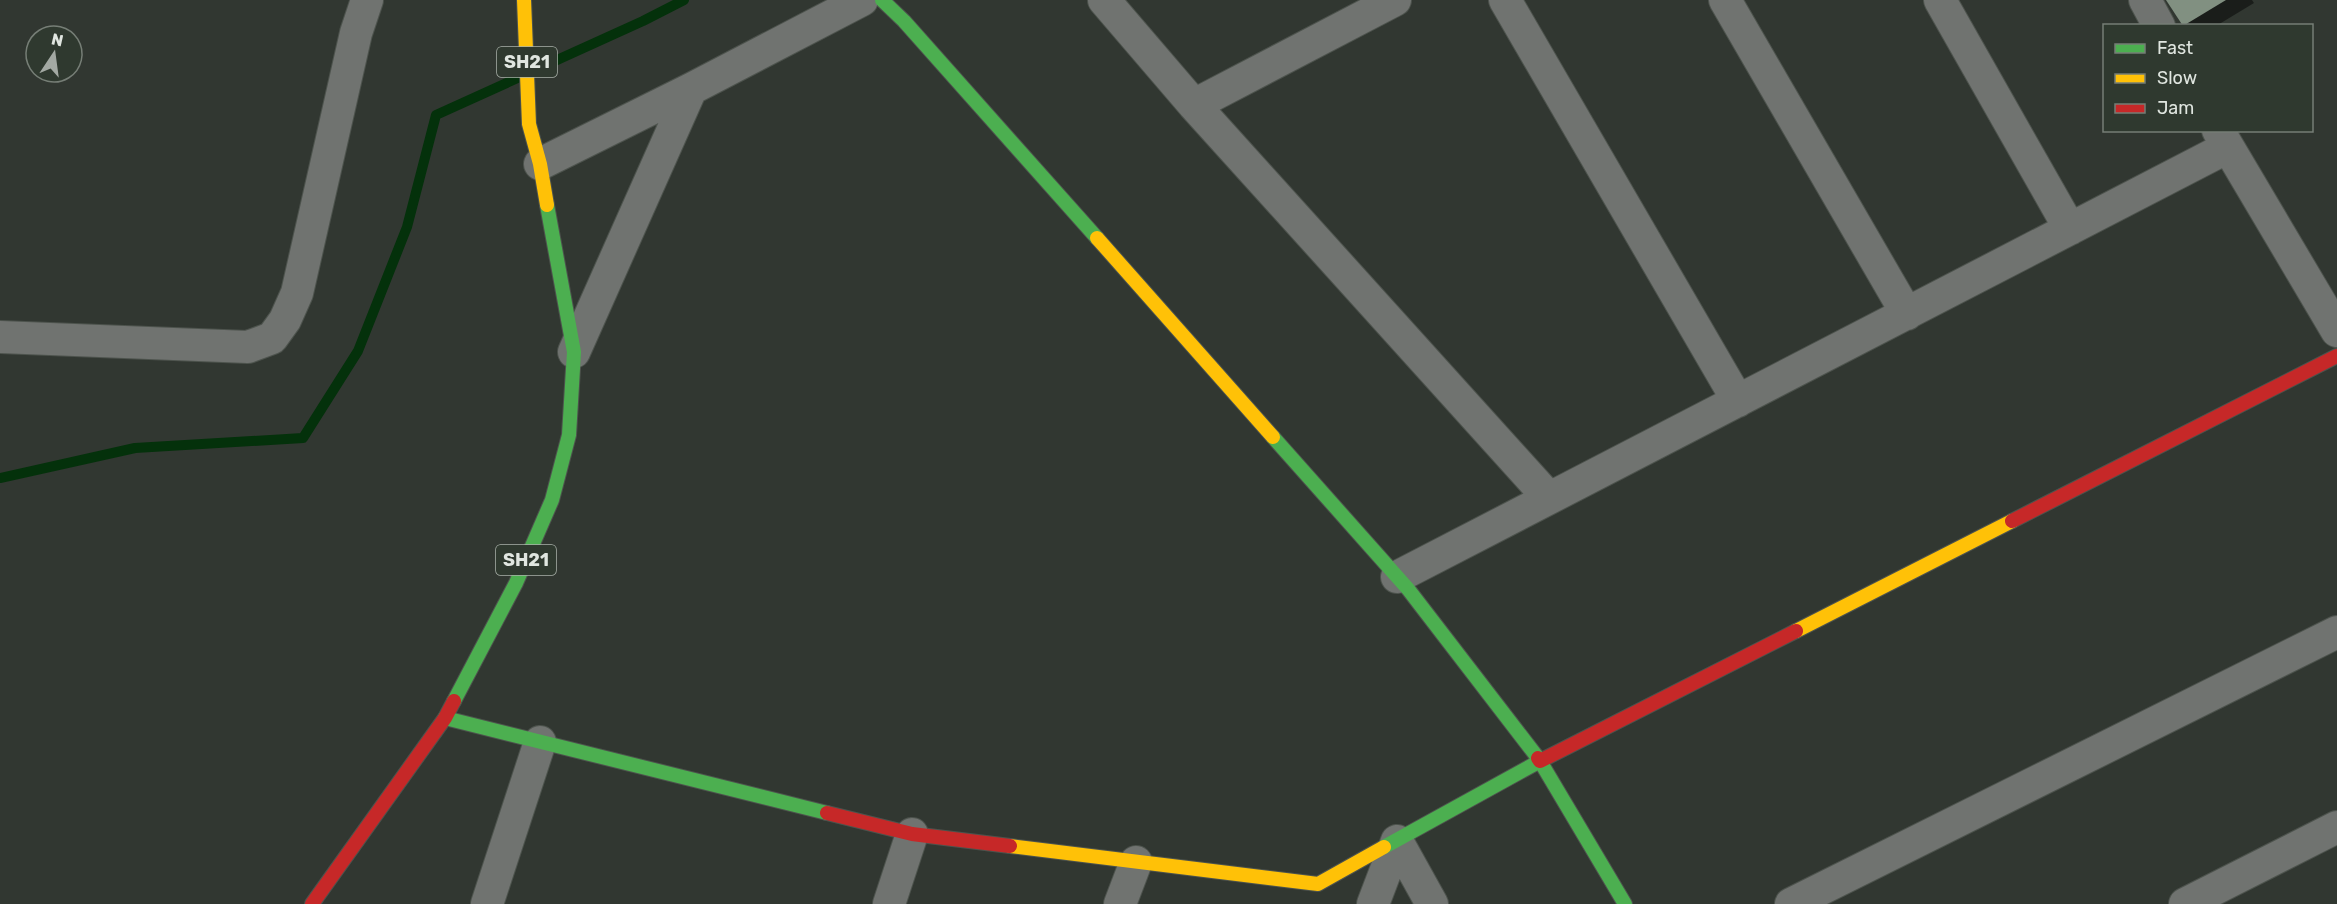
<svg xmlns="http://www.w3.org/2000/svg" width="2337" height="904" viewBox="0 0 2337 904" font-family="Rubik,sans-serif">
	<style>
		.shadow { fill: #0007 }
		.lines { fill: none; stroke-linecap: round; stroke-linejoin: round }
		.stream { stroke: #04310b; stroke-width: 10 }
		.building { fill: #819081 }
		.street-casing { stroke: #4d534d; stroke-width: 34 }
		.fast-casing { stroke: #4d534d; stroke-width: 16 }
		.slow-casing { stroke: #4d534d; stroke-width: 16 }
		.jam-casing { stroke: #4d534d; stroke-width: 16 }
		.street { stroke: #707370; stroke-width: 32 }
		.fast { stroke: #4caf50; stroke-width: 14 }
		.slow { stroke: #ffc107; stroke-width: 14 }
		.jam { stroke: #c62828; stroke-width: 14 }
		.labels { text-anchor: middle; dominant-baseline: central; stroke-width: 6; stroke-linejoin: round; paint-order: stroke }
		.shield { fill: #2f392f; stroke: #abb2ab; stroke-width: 1.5 }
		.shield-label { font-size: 18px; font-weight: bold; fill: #e0e6e0 }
	</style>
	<rect width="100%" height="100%" fill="#313731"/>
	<path class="shadow" d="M2168,0H2252L2254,3L2216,26H2183Z"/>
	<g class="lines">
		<path class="stream" d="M0,478L135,448L303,438L358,351L407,227L436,115L643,21L684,0"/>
	</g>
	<path class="building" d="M2166,0H2226L2183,26Z"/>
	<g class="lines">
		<defs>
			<path id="street" d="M1104,0L1194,105L1549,498
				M1505,0L1738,401
				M1725,0L1907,314
				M1940,0L2070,229
				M2145,0L2159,26
				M1194,105L1395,0
				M2218,130L2337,331
				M540,164L691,89L862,0
				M0,337L248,347L272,338L285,320L297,293L356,33L367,0
				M574,352L691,89
				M1397,577L2228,147
				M1397,841L1432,904
				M487,904L540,742
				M889,904L912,834
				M1120,904L1136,862
				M1373,904L1397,841
				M1791,904L2337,632
				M2185,904L2337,827"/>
			<path id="fast" d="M882,0L904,21L1097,238
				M1273,437L1408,589L1538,758
				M454,701L516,583L552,500L569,435L574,352L547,205
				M445,718L827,813
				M1384,847L1540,761L1625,904"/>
			<path id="slow" d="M524,0L529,124L540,164L547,205
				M1097,238L1273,437
				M1796,631L2012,521
				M1010,846L1318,884L1384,847"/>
			<path id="jam" d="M2012,521L2337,356
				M1538,758L1540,761L1796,631
				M827,813L912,834L1010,846
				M312,904L445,718L454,701"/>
		</defs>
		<use href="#street" class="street-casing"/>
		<use href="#fast" class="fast-casing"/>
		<use href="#slow" class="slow-casing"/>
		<use href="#jam" class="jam-casing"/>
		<use href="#street" class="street"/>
		<use href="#fast" class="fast"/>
		<use href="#slow" class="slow"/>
		<use href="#jam" class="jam"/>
	</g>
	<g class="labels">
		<g class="shield">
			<rect x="497" y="47" width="60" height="30" rx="4.5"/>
			<rect x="496" y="545" width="60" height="30" rx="4.5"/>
		</g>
		<g class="shield-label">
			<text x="527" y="62">SH21</text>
			<text x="526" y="560">SH21</text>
		</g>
	</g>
	<rect x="2103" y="24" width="210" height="108" fill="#2f392f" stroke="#767e76" stroke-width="1.5"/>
	<rect x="2115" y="44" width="30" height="9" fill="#4caf50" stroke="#767e76" stroke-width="1.5"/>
	<text x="2157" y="54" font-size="18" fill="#e0e6e0">Fast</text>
	<rect x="2115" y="74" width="30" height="9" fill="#ffc107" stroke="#767e76" stroke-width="1.5"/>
	<text x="2157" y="84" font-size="18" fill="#e0e6e0">Slow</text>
	<rect x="2115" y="104" width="30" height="9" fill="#c62828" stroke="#767e76" stroke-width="1.5"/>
	<text x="2157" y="114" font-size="18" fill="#e0e6e0">Jam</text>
	<g transform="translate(54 54) rotate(13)"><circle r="28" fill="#2f392f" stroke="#767e76" stroke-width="1.5"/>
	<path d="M0-4.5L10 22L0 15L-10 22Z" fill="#a3a9a3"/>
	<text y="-9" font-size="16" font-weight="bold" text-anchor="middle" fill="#e0e6e0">N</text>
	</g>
</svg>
